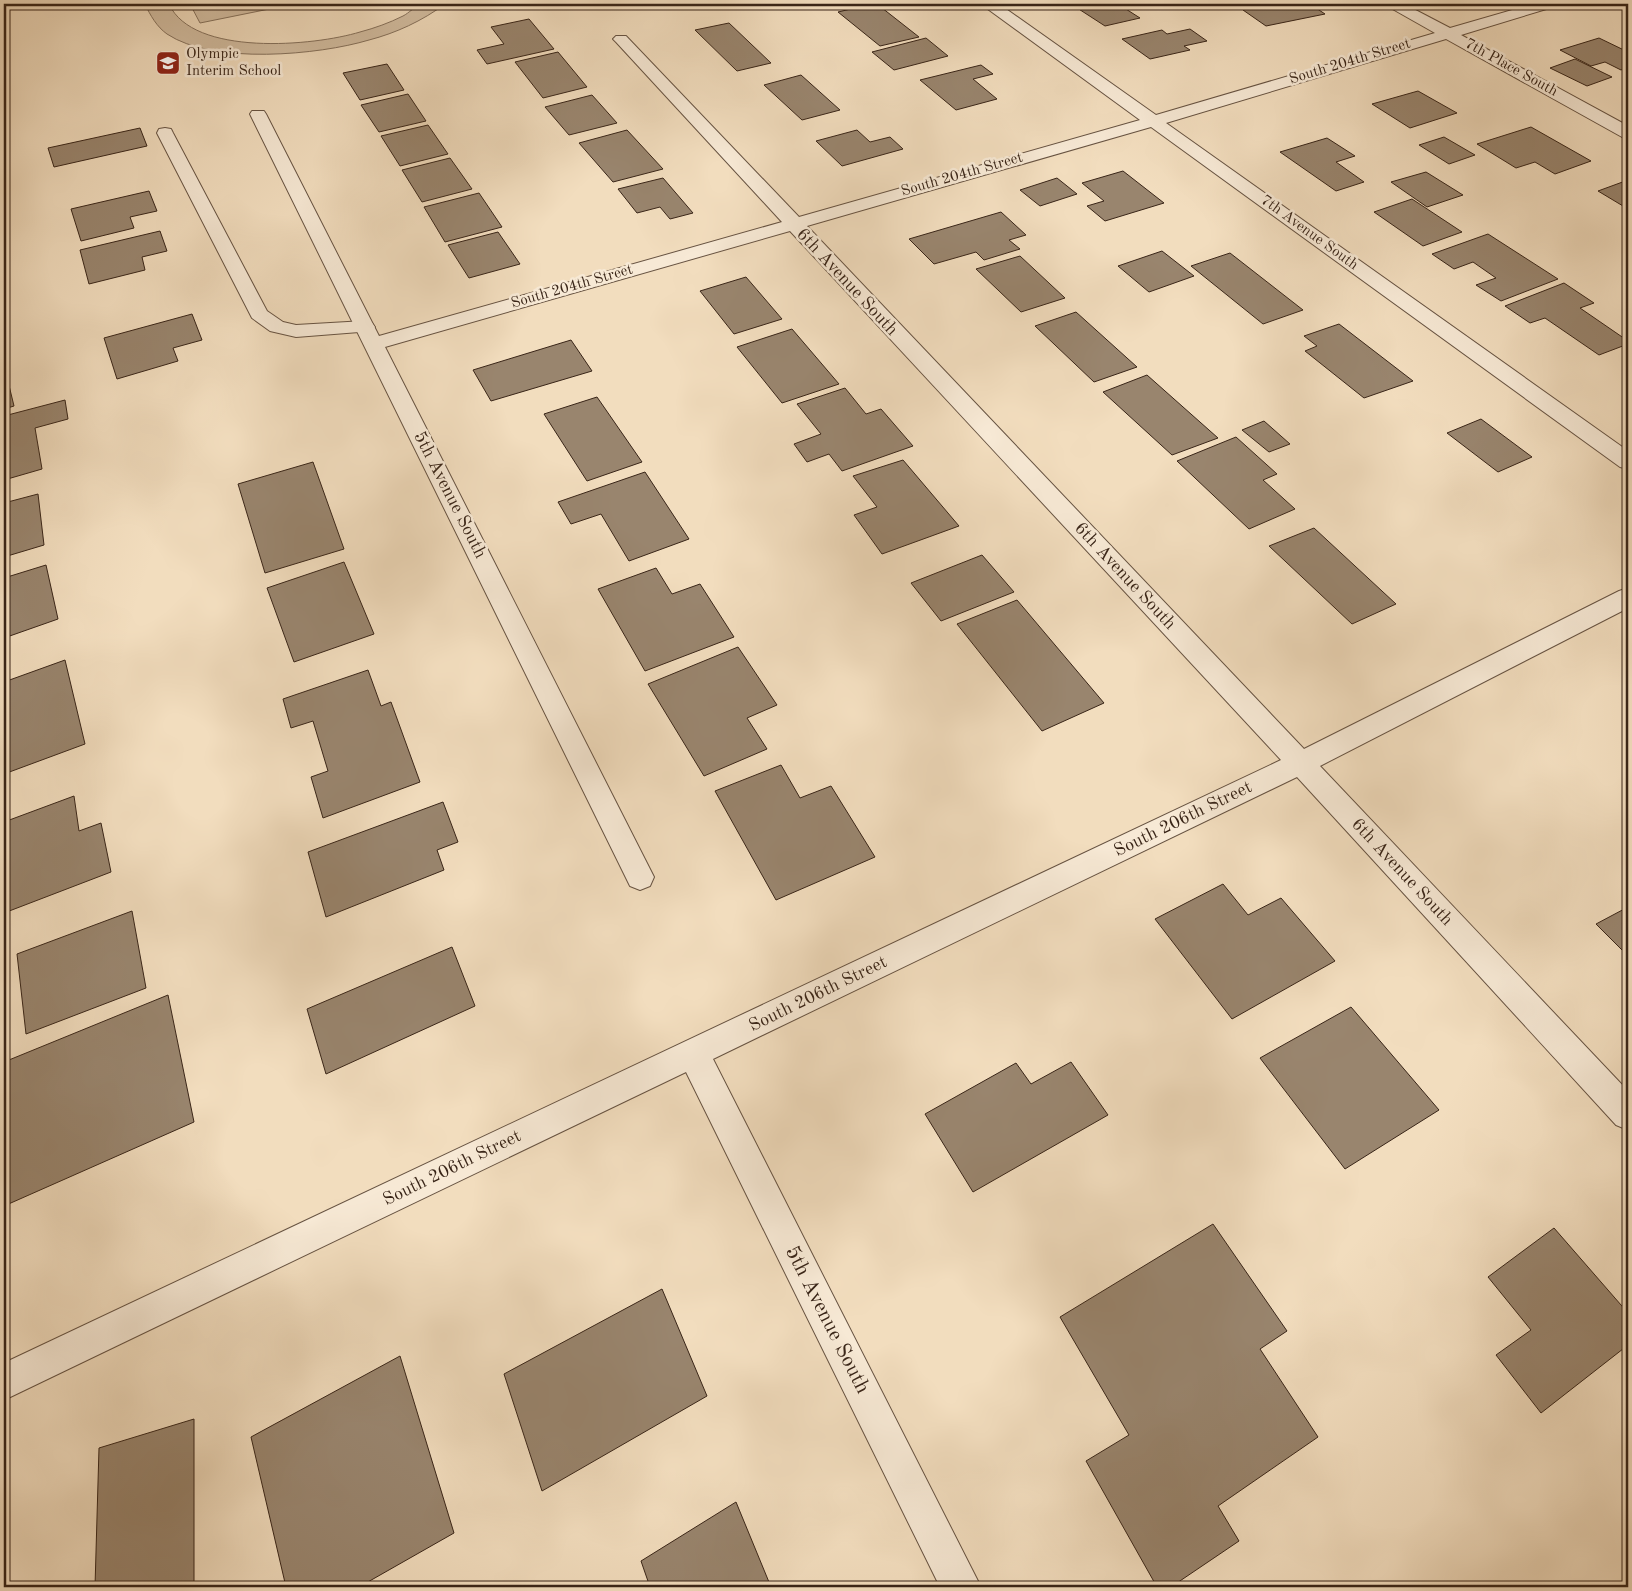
<svg xmlns="http://www.w3.org/2000/svg" width="1632" height="1591" viewBox="0 0 1632 1591" font-family="'Old Standard TT',serif">
	<style>
		.green { fill: #d3bea2; stroke: #86725d }
		.building { fill: #99856e; stroke: #392518 }
		.lines { fill: none; stroke-linecap: round; stroke-linejoin: round }
		.lane-casing { stroke: #675342; stroke-width: 2 }
		.street-casing { stroke: #675342; stroke-width: 2 }
		.lane { fill: #f7e9d5; fill-rule: evenodd }
		.street { fill: #f7e9d5; fill-rule: evenodd }
		.labels { text-anchor: middle; dominant-baseline: central; stroke-width: 5; stroke-linejoin: round; paint-order: stroke }
		.far-poi-label { font-size: 15px; fill: #392518; stroke: #f7e9d5; text-anchor: start }
		.far-street-label { font-size: 15px; fill: #392518; stroke: #f7e9d5 }
		.street-label { font-size: 18px; fill: #392518; stroke: #f7e9d5 }
		.near-street-label { font-size: 21px; fill: #392518; stroke: #f7e9d5 }
	</style>
	<rect width="100%" height="100%" fill="#f2ddbe"/>
	<filter id="stains"><feTurbulence type="fractalNoise" baseFrequency=".004" numOctaves="4"/><feColorMatrix values="0 0 0 0 .2 0 0 0 0 .09 0 0 0 0 .02 0 0 0 .5 -.17"/></filter>
	<radialGradient id="worn" r=".72"><stop offset=".6" stop-color="#630" stop-opacity="0"/><stop offset="1" stop-color="#630" stop-opacity=".3"/></radialGradient>
	<path class="green" d="M145,4H169C193,57 314,46 360,32C375,28 389,23 403,16C409,13 415,6 422,4C428,2 438,4 445,4C422,21 396,33 369,40C319,55 213,65 167,34C157,27 150,15 145,4Z
		M190,4H294L200,23Z"/>
	<path class="building" d="M872,4H877L919,37L880,46L838,12Z
		M1071,4H1118L1140,18L1105,26Z
		M1273,4H1310L1325,14L1266,26L1243,10Z
		M529,19L554,49L487,64L477,50L504,44L491,27Z
		M729,23L771,63L737,71L695,30Z
		M1190,29L1207,41L1184,46L1190,50L1150,59L1122,39L1162,30L1167,34Z
		M926,38L948,56L894,70L872,52Z
		M1599,38L1628,52V67L1621,70L1605,62L1591,66L1560,50Z
		M558,52L587,87L543,98L515,62Z
		M1575,59L1612,77L1587,86L1550,68Z
		M387,64L404,90L360,100L343,73Z
		M981,65L993,74L973,79L997,99L956,110L920,80Z
		M801,75L840,110L802,120L764,85Z
		M1418,91L1457,113L1410,128L1372,104Z
		M408,94L426,121L379,132L361,105Z
		M592,95L617,123L569,135L545,107Z
		M428,125L448,154L400,166L381,136Z
		M1531,127L1591,161L1555,174L1535,162L1516,168L1477,144Z
		M140,128L147,146L54,167L48,148Z
		M627,130L663,169L613,182L579,143Z
		M857,130L870,142L890,137L903,149L842,166L816,141Z
		M1444,137L1475,155L1449,164L1419,145Z
		M1327,138L1355,156L1336,162L1364,182L1336,191L1280,152Z
		M450,158L472,189L422,202L402,170Z
		M1123,171L1164,203L1105,221L1087,206L1104,201L1082,183Z
		M1426,172L1463,195L1427,207L1391,182Z
		M663,178L693,213L670,219L660,207L637,213L618,189Z
		M1057,178L1077,194L1040,206L1020,190Z
		M1628,180V209L1598,191Z
		M149,191L157,211L130,217L134,228L81,241L71,209Z
		M479,193L502,227L445,242L424,207Z
		M1412,199L1462,232L1423,246L1374,212Z
		M1001,212L1026,235L1009,240L1020,249L984,260L976,252L934,264L909,239Z
		M160,231L167,251L142,257L145,270L89,284L80,250Z
		M498,232L520,264L469,278L448,245Z
		M1488,234L1558,279L1501,301L1476,285L1496,278L1473,262L1454,269L1432,254Z
		M1162,251L1194,276L1149,292L1118,266Z
		M1230,253L1303,310L1263,324L1191,266Z
		M1020,256L1065,298L1021,312L976,269Z
		M746,277L782,319L734,334L700,291Z
		M1564,283L1594,303L1580,308L1628,341V344L1599,355L1545,318L1530,323L1505,306Z
		M1076,312L1137,367L1094,382L1035,326Z
		M192,314L202,340L173,348L178,361L117,379L104,338Z
		M1339,324L1413,381L1364,398L1305,351L1317,346L1304,336Z
		M792,329L839,384L782,403L737,347Z
		M571,340L592,371L491,401L473,370Z
		M4,365L14,406L4,409Z
		M1147,375L1218,438L1172,455L1103,392Z
		M845,388L866,414L881,409L913,446L842,471L829,454L807,462L794,444L821,434L797,404Z
		M597,397L642,462L587,481L544,414Z
		M65,400L68,419L35,428L42,469L4,480V416Z
		M1481,419L1532,457L1498,472L1447,433Z
		M1264,421L1290,444L1269,452L1242,430Z
		M1236,437L1277,474L1263,480L1295,509L1249,529L1177,461Z
		M903,460L959,526L882,554L854,515L877,507L853,476Z
		M313,462L344,549L265,573L238,484Z
		M645,472L689,539L629,561L601,514L571,524L558,502Z
		M38,494L44,545L4,557V503Z
		M1314,528L1396,604L1352,624L1269,546Z
		M982,555L1014,592L941,621L911,583Z
		M344,562L374,634L294,662L267,588Z
		M46,565L58,619L4,638V578Z
		M656,568L672,594L700,584L734,637L645,671L598,589Z
		M1017,600L1104,703L1042,731L957,624Z
		M738,647L777,705L747,718L767,749L704,776L648,684Z
		M65,660L85,744L4,774V682Z
		M368,670L381,706L391,702L420,782L323,818L311,777L328,771L313,721L291,728L283,699Z
		M781,765L800,798L831,786L875,857L776,900L715,791Z
		M74,796L79,831L101,823L111,872L4,913V822Z
		M443,802L458,842L437,850L444,870L326,917L308,852Z
		M1223,884L1248,915L1281,898L1335,961L1232,1019L1155,919Z
		M1628,907V956L1596,924Z
		M132,911L146,988L26,1034L17,954Z
		M452,947L475,1006L326,1074L307,1009Z
		M168,995L194,1122L4,1206V1062Z
		M1351,1007L1439,1110L1345,1169L1260,1058Z
		M1071,1062L1108,1115L973,1192L925,1114L1016,1063L1031,1084Z
		M1213,1224L1287,1331L1260,1349L1318,1437L1218,1506L1239,1541L1171,1587H1157L1086,1461L1129,1435L1060,1317Z
		M1554,1228L1628,1313V1345L1541,1413L1496,1355L1531,1330L1488,1277Z
		M662,1289L707,1396L542,1491L504,1374Z
		M400,1356L454,1533L359,1587H286L251,1437Z
		M194,1419V1587H95L99,1448Z
		M736,1502L771,1587H650L641,1561Z"/>
	<g class="lines">
		<defs>
			<path id="lane" d="M165,128L171,129L173,133L267,311L283,322L296,325L365,321L372,323L375,327L372,331L296,337L270,331L252,318L157,133L159,129Z"/>
			<path id="street" d="M983,4H999L1156,115L1435,33L1389,7L1387,4H1404L1450,28L1533,4H1555L1553,7L1461,35L1628,126V138L1622,137L1446,39L1166,123L1628,451V469L1620,467L1151,127L807,226L1304,749L1619,591L1628,588V608L1320,766L1628,1091V1130L1616,1125L1297,777L713,1059L981,1587H940L686,1072L4,1400V1363L1281,760L790,231L385,347L654,877L650,886L640,890L630,886L250,114L252,111H264L266,114L379,336L782,222L616,42L613,39L616,36H626L799,217L1140,120L985,7Z"/>
		</defs>
		<use href="#lane" class="lane-casing"/>
		<use href="#street" class="street-casing"/>
		<use href="#lane" class="lane"/>
		<use href="#street" class="street"/>
	</g>
	<defs>
		<symbol id="school-square" viewBox="-11 -11 22 22"><rect x="-9" y="-9" width="18" height="18" rx="4" fill="#8f2418" stroke="#f7e9d5"/><path d="M0-5L7-2L0 1L-7-2ZM-4 1L0 2.5L4 1V4Q0 6-4 4Z" fill="#fff"/></symbol>
	</defs>
	<g fill-rule="evenodd">
		<use href="#school-square" x="154" y="49" width="28" height="28"/>
	</g>
	<g class="labels">
		<g class="far-poi-label">
			<text x="186" y="54">Olympic<tspan x="186" dy="17">Interim School</tspan></text>
		</g>
		<g class="far-street-label">
			<text transform="translate(1350 62) rotate(-17)">South 204th Street</text>
			<text transform="translate(1511 68) rotate(29)">7th Place South</text>
			<text transform="translate(962 175) rotate(-16)">South 204th Street</text>
			<text transform="translate(1309 233) rotate(36)">7th Avenue South</text>
			<text transform="translate(572 287) rotate(-16)">South 204th Street</text>
		</g>
		<g class="street-label">
			<text transform="translate(847 282) rotate(47)">6th Avenue South</text>
			<text transform="translate(450 495) rotate(63)">5th Avenue South</text>
			<text transform="translate(1125 576) rotate(47)">6th Avenue South</text>
			<text transform="translate(1183 819) rotate(-26)">South 206th Street</text>
			<text transform="translate(1402 872) rotate(47)">6th Avenue South</text>
			<text transform="translate(818 994) rotate(-26)">South 206th Street</text>
			<text transform="translate(452 1168) rotate(-26)">South 206th Street</text>
		</g>
		<g class="near-street-label">
			<text transform="translate(827 1320) rotate(63)">5th Avenue South</text>
		</g>
	</g>
	<rect width="1632" height="1591" fill="none" stroke="#f2ddbe" stroke-width="20"/>
	<rect x="5" y="5" width="1622" height="1581" fill="none" stroke="#392518" stroke-width="2.5"/>
	<rect x="10" y="10" width="1612" height="1571" fill="none" stroke="#392518"/>
	<rect width="100%" height="100%" filter="url(#stains)"/>
	<rect width="100%" height="100%" fill="url(#worn)"/>
</svg>
